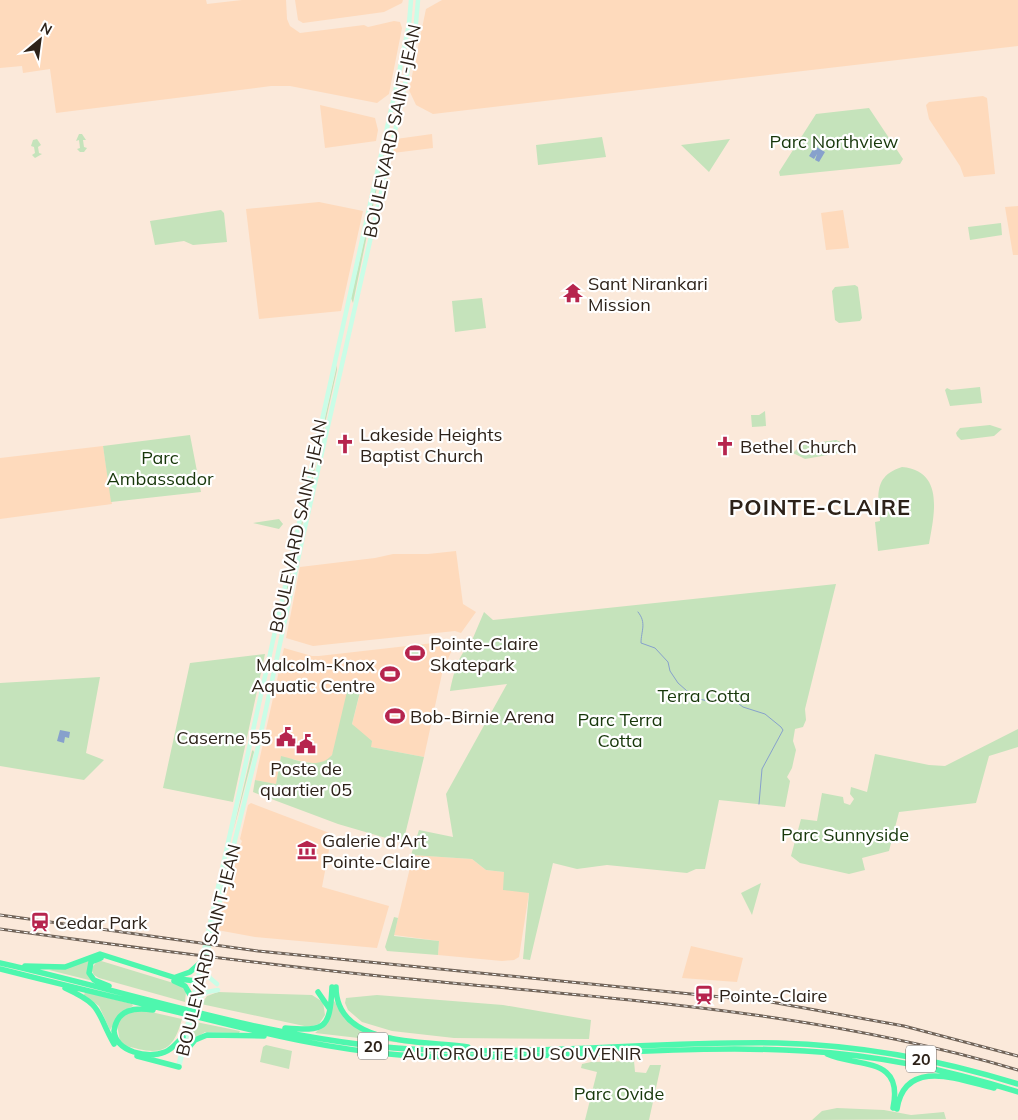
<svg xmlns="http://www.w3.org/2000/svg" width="1018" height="1120" viewBox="0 0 1018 1120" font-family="Mulish,sans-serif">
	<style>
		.built { fill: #fedabc }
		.green { fill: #c5e3bb }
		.water { fill: #87a1cc }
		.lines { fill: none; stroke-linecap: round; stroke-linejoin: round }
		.stream { stroke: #87a1cc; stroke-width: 1 }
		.secondary { stroke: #cafde7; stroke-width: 4.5 }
		.motorway { stroke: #4ef7ae; stroke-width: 5.5 }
		.rail-casing { stroke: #716459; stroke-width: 3 }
		.rail { stroke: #fff; stroke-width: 1; stroke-dasharray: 4; stroke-linecap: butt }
		.labels { text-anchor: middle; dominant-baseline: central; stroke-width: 4.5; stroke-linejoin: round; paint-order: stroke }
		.shield { fill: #fff; stroke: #6c645e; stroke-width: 1 }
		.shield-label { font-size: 16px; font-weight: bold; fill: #2d2219 }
		.street-label { font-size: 18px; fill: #2d2219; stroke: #fff }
		.park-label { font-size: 18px; fill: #17370a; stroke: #fff }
		.poi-label { font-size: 18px; fill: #2d2219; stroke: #fff; text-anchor: start }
		.district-label { font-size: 22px; font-weight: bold; letter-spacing: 1px; fill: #2d2219; stroke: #fff }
	</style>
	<rect width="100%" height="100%" fill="#fbe9da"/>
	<path class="built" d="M0,0H206L207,4L242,0H286L287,19L290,26L300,33L364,25L368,27L394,21L400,22L402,28L389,94L377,103L290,86H271L56,113L50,69L23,73L22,66L0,68Z
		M295,0H403L402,3L384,12L303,23L298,20Z
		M442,0H1018V46L433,114L416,105L409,90L426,9Z
		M983,96L987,98L995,174L964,177L960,166L929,119L926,105L929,102Z
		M320,105L375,118L378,130L376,141L325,148Z
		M432,134L433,148L393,153L396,139Z
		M319,202L363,211L341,311L259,319L246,209Z
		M1018,206V255H1013L1005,207Z
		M843,210L849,248L826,250L821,213Z
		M103,446L112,504L0,519V458Z
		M456,551L463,604L476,612L461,633L455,631L313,646L286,638L300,567L375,558L393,554H428Z
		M451,641L455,644L443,669L424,757L371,747L352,724L361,689L332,755L328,760L317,764L281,757L276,784L255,780L284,648L312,656H319Z
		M251,803L332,834L322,887L389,906L377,948L255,937L217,930L235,858L242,841L240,839L248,805Z
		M413,855L472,859L486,870L504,872L529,893L519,957L514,960L502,961L438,955L439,941L394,935Z
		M691,946L743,958L737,982L682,978Z"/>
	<path class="green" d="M869,108L903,159L900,164L780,176L779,172L816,114Z
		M390,124L353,303L351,298Z
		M79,134H82L86,140H83L84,147L87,148L84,152H80L77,149L80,148L79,140L76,141Z
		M602,137L606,157L538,165L536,145Z
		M37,139L41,145L38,147L39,153L42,154L35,158L32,155L35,153L34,147L31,146L33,140Z
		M730,139L709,172L681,145Z
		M221,210L224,213L227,242L193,245L184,241L155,245L150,221Z
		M1001,223L1002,235L970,240L968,227Z
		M855,285L858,287L862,318L860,321L839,323L835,320L832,291L835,287Z
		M482,298L486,328L455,332L452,301Z
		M337,365V370L284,606L287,586Z
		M980,387L982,403L950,406L945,390L947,388L951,390Z
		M765,411L766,426L752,427L751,415H759Z
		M990,425L1002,429L994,436L961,440L957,436L956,433L960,428Z
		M190,435L201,492L111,502L103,446Z
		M836,440L841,442V449L839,453L805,459L793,453L801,445Z
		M902,467C945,471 934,515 929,544L878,551L875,522L880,521C878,496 873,476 902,467Z
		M279,519L283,524L279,529L253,523Z
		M836,584L805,709L806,720L803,727L795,729L793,741L796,750L792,768L787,777L790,781L785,807L719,800L705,869H696L687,873L607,865L577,869L553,863L530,960L523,959L529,893L503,890L504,872L486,870L472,859L411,855L419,830L453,837L446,794L507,684L450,691C453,676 458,654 470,645L484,612L493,620Z
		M423,645L424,660L408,659L406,646Z
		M265,654L233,802L163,788L190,663Z
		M100,677L86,753L104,760L84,780L0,766V683Z
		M349,683L361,688L352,724L372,741L371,747L424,757L403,843L338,824L253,792L255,780L276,784L281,756C298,760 319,770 332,755Z
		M1018,729V747L989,756L976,803L899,812L889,851L862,858L865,870L849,874L800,863L791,856L801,819L817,821L822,793L843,797L844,803L850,805L854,799L850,794L851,787L867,792L875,754L929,765L945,766Z
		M253,750L254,752L233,832L252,751Z
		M761,883L752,915L741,893Z
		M394,917L398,918L394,936L439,941L438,955L387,951L385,947Z
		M87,960L89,961L87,973L93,981L49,970Z
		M98,960L180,985L186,992L185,1002L99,978L94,975L91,969Z
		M85,992L132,1004L133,1006L121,1012L110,1030L99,1006L84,995Z
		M218,992L312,995L323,1002L325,1015L319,1024L309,1027L201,1004L207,996Z
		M377,995L503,1005L591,1020L589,1039L454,1038L392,1031L362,1022L348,1010L345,1003L346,998Z
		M333,999L344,1018L356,1027L420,1043V1045L315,1033L328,1022Z
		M142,1010L182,1019C175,1044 167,1056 138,1049C132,1047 126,1047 120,1042L117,1024L126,1013Z
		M196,1022L240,1031L239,1033L205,1032L189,1043Z
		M266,1045L292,1051L289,1069L260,1062L263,1047Z
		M634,1061L635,1072L646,1073L650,1065H661L649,1120H585L597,1072L581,1068L582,1064L591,1062Z
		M837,1108L884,1110L911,1115L944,1112L946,1119L812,1120L822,1111Z"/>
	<path class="water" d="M815,146L825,152L819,162L815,160L817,154L814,159L809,156Z
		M60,730L70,732L69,738L65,737L64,743L57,741Z"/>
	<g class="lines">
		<path class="stream" d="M638,612C647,623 641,631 641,643L655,648L668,662L670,671L678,683L695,698L712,702L735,701L743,707L765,714L781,727L783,730L762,769L759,804"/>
		<path class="secondary" d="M205,968L210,978L217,984
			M196,999L207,992L218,990
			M179,1063L397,83L409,24L411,0
			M179,1067L257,751L303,536L400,109L415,34L418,0"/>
		<path class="motorway" d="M101,958L91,962L89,973L94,980L109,986
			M0,963C134,993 274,1041 410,1049C533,1056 656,1041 778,1043C859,1045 941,1060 1018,1084
			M25,966L65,967L100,954L179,979L196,981
			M0,969C67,986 134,1002 202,1018C267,1034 333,1050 400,1055C535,1063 670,1043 805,1051C878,1055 949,1070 1018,1092
			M176,977L190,972L200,963
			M174,981L185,986L192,998
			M336,987C336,1048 426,1040 468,1047
			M65,988C104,1006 95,1010 114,1044
			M318,992L329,1008
			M153,1010C135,1007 117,1009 114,1031C116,1052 148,1059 165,1052C173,1049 177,1042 183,1037
			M285,1028C325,1031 330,1030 332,987
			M184,1053L195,1040L207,1035L264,1036
			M827,1054C859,1068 904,1056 893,1108
			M137,1056L179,1067
			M897,1109C905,1057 960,1080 994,1088"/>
		<defs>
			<path id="rail" d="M0,915L258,951L771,1002L904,1026L1018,1056
				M0,929C144,949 287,968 431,981C630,1000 826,1013 1018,1070"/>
		</defs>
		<use href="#rail" class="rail-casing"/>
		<use href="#rail" class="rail"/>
	</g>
	<defs>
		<symbol id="temple-bare" viewBox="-9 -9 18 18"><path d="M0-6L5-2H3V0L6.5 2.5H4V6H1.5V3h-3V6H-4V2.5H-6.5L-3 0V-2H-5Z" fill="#b6254e" stroke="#fff" stroke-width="2.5" paint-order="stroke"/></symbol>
		<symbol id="church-bare" viewBox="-9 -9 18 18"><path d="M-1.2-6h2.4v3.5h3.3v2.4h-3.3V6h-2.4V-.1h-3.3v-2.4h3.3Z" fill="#b6254e" stroke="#fff" stroke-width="2.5" paint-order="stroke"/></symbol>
		<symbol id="stadium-bare" viewBox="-9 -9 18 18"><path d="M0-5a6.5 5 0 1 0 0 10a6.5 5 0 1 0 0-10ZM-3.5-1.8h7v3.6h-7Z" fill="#b6254e" stroke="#fff" stroke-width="2.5" paint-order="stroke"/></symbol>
		<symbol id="civic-bare" viewBox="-9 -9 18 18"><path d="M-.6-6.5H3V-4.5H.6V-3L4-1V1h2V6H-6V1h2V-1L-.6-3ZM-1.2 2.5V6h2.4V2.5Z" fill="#b6254e" stroke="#fff" stroke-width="2.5" paint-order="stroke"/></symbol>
		<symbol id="museum-bare" viewBox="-9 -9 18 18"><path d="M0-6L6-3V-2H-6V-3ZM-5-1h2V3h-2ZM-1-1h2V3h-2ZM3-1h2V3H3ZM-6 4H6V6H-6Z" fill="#b6254e" stroke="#fff" stroke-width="2.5" paint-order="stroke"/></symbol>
		<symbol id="station-bare" viewBox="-9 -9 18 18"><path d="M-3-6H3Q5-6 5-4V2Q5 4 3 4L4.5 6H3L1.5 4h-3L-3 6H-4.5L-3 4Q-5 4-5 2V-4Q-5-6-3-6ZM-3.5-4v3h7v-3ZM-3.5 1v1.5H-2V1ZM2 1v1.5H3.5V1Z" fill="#b6254e" stroke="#fff" stroke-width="2.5" paint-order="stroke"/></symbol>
	</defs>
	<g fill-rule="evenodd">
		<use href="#temple-bare" x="559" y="279" width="28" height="28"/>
		<use href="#church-bare" x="331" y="430" width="28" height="28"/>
		<use href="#church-bare" x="711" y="432" width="28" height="28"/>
		<use href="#stadium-bare" x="401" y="639" width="28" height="28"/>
		<use href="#stadium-bare" x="376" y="660" width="28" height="28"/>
		<use href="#stadium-bare" x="381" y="702" width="28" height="28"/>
		<use href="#civic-bare" x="272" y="723" width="28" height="28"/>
		<use href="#civic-bare" x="292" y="730" width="28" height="28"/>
		<use href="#museum-bare" x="293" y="836" width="28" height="28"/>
		<use href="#station-bare" x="26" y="908" width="28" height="28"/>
		<use href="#station-bare" x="690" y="981" width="28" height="28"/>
	</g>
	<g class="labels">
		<g class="shield">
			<rect x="358" y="1032.5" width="30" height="27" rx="4"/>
			<rect x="906" y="1045.5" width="30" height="27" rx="4"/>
		</g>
		<g class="shield-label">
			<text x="373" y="1046">20</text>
			<text x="921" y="1059">20</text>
		</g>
		<g class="street-label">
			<text transform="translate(392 131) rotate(-78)">BOULEVARD SAINT-JEAN</text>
			<text transform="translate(298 526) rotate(-78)">BOULEVARD SAINT-JEAN</text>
			<text transform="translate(208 950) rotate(-76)">BOULEVARD SAINT-JEAN</text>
			<text x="522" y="1053">AUTOROUTE DU SOUVENIR</text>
		</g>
		<g class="park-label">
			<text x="834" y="141">Parc Northview</text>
			<text x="160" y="457">Parc<tspan x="160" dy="21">Ambassador</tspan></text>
			<text x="704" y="695">Terra Cotta</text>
			<text x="620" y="719">Parc Terra<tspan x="620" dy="21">Cotta</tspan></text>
			<text x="845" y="834">Parc Sunnyside</text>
			<text x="619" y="1093">Parc Ovide</text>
		</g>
		<g class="poi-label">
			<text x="588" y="283">Sant Nirankari<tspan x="588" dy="21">Mission</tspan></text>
			<text x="360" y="434">Lakeside Heights<tspan x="360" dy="21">Baptist Church</tspan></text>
			<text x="740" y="446">Bethel Church</text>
			<text x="430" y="643">Pointe-Claire<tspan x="430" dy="21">Skatepark</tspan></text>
			<text x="375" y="664" text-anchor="end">Malcolm-Knox<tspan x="375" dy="21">Aquatic Centre</tspan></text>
			<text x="410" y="716">Bob-Birnie Arena</text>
			<text x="271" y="737" text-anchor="end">Caserne 55</text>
			<text x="306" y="768" text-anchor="middle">Poste de<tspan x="306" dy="21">quartier 05</tspan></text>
			<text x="322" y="840">Galerie d'Art<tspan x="322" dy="21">Pointe-Claire</tspan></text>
			<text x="55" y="922">Cedar Park</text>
			<text x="719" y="995">Pointe-Claire</text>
		</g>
		<g class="district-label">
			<text x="820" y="507">POINTE-CLAIRE</text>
		</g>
	</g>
	<g transform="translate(40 40) rotate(29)" stroke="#ffffff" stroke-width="4" paint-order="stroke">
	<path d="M0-4L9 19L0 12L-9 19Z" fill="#2d2219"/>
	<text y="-8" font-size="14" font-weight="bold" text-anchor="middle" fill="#2d2219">N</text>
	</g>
</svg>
